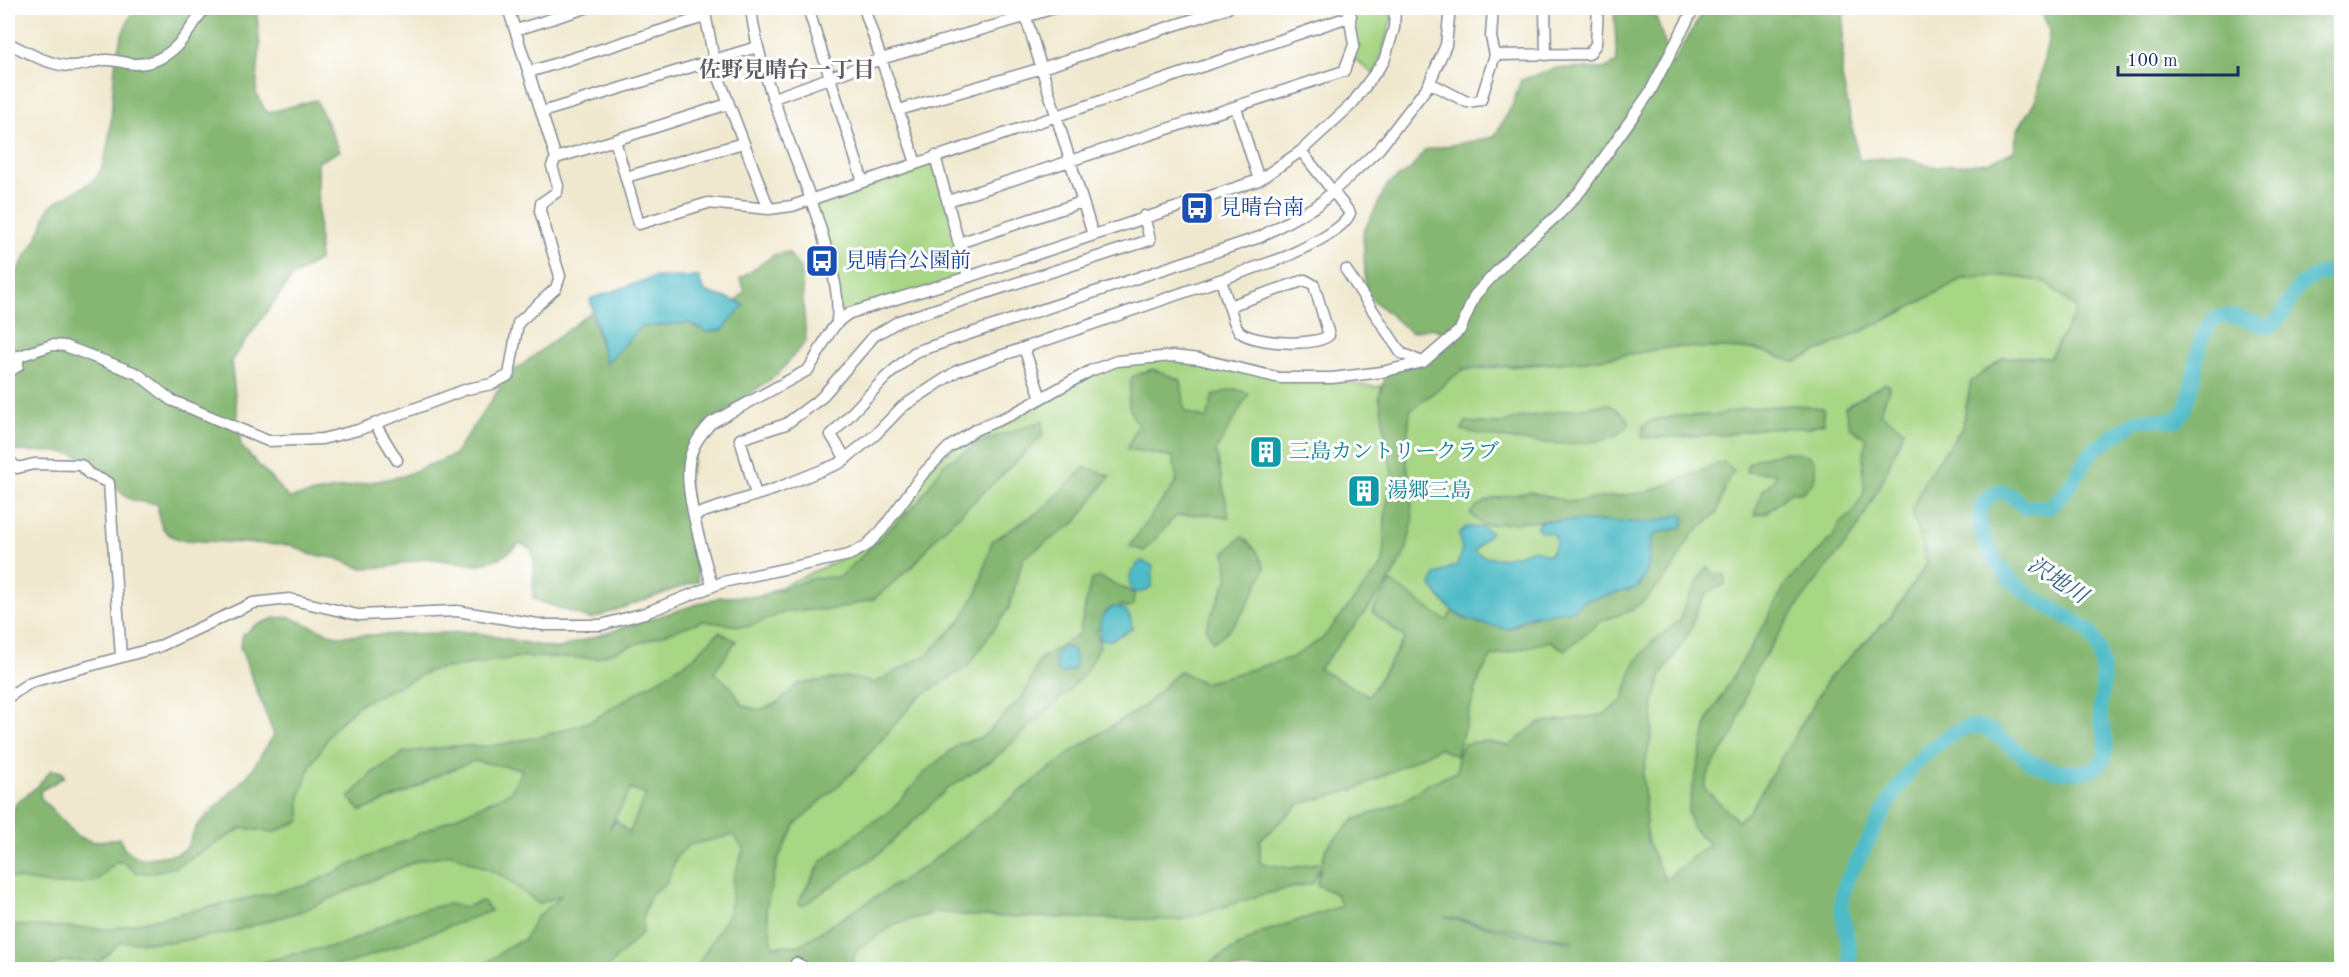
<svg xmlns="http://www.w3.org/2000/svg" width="2349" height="977" viewBox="0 0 2349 977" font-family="'Old Standard TT','Noto Serif JP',serif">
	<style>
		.green { fill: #a7d684; stroke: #618271; stroke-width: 1.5 }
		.forest { fill: #85b772; stroke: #507368; stroke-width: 1.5; fill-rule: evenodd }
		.water { fill: #4fbcc7; stroke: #357692; stroke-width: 1.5 }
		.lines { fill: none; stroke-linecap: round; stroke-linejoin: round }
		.river { stroke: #4fbcc7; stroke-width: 15 }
		.minor-casing { stroke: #868c96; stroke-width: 13 }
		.minor { stroke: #fff; stroke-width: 10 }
		.labels { text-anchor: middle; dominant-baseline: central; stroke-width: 6; stroke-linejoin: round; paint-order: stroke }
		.transit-label { font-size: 21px; fill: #164399; stroke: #fff; text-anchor: start }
		.culture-label { font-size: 21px; fill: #0d838f; stroke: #fff; text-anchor: start }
		.neighbourhood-label { font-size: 22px; font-weight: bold; fill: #615c64; stroke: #fff }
		.water-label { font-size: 22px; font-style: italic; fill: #2d6083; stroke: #fff }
	</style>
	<rect width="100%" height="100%" fill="#fff"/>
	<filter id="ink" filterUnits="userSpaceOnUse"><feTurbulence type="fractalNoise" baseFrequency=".0167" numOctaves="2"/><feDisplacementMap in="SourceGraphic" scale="12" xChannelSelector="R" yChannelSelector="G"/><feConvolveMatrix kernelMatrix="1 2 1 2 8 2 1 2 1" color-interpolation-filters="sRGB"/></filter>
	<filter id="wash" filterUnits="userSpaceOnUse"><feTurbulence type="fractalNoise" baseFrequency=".008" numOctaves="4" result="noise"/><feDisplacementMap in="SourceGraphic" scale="24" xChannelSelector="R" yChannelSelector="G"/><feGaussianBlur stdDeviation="1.35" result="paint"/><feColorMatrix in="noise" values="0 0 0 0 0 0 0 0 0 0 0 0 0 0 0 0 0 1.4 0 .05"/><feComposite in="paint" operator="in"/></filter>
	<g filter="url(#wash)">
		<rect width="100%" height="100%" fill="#f0e8ce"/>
		<path class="green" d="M1364,8H1395L1375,75L1351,56L1350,13Z
			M935,156L968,277L837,320L839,300L812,201Z
			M2008,276L2046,282L2077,310L2050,357H2004L1971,382L1962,428L1924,481L1912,510L1927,564L1891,616L1829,678L1750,812L1587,943L1517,934L1260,933L1200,969H8V864L127,858L149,867L192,847L394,673L495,649L582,648L731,610L854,553L882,531L922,475L969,434L1103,366L1173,356L1375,387L1466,370L1586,361L1674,347L1755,349L1795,362L1896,315L1963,278Z"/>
		<path class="forest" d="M136,8H256L260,46L256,93L267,113L316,100L340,151L318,162L319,260L292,277L231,361L241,446L289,498L403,476L454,455L509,375L591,312L606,363L641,327L689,323L744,306L737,300L745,291L740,279L774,255L788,252L801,270L806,341L777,375L739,401L699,436L688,480L698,581L591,619L533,599L534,562L532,550L521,543L502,557L477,565L426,558L388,567L360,568L336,558L312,555L291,545L181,540C162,534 158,524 158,504C149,503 133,502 126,497C110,484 101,465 81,457C57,447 32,455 8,449V291C16,266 32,251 42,227C44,221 46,211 51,206C63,195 94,186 100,172C122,120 101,55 136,8Z
			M1614,8H1653L1672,65L1705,8H1844L1842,77L1859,160L1899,157L1937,167L1989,162L2014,151L2017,131L2036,99L2050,30L2039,8H2341V969H1200L1260,933L1342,906L1336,894L1317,885L1321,866L1313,883L1261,895L1181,920L973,916L938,912L897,923L856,951L851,969H695L729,913L734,875L744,849L733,835L689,845L676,857L667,883L652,893L644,912L642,933L606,969H479L511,945L524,940L536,918L562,895L539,904L501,875L452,854L416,861L305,910L228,933L174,942H121L100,961H63L45,969H8V925L111,929L307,885L511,792L522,769L473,761L434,777L412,790L361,811L349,798L372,773L405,752L456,746H492L543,736L591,721L692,659L719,632L736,641L714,672L732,688L743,706L759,710L778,703L798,684L846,677L875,683L928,654L961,620L978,591L992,541L1043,509L1085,467L1110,476L1075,523L1023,558L1009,608L968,666L918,698L854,771L796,824L778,859L766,908L773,946L800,945L925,866L1075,749L1144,706L1180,671L1204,683L1293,657L1322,639L1383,564L1385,516L1392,474L1379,395L1388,370L1445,345L1457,343L1455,337L1432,328L1410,332L1366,294L1363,233L1388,184L1410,170L1425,150L1494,137L1512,106L1521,80L1557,68L1604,69L1617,62ZM2008,276L2046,282L2077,309L2050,357H2004L1971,382L1962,428L1924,481L1912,510L1927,564L1891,616L1829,678L1750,811L1738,821L1704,788L1710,769L1733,735L1754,672L1803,598L1856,531L1883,480L1904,430L1880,413L1890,386L1885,383L1845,407L1850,427L1866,439L1863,459L1864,493L1852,514L1839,524L1833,537L1786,583L1765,623L1708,719L1688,810L1692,827L1709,844L1665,880L1647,840L1643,774L1652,731L1654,702L1661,676L1691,630L1696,611L1708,592L1725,584V575L1714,574L1707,566L1684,606L1680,620L1652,642L1634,664L1623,700L1603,715L1538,723L1509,746L1484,741L1464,744L1458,753L1457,772L1428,784L1402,802L1354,820L1326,848L1322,862L1290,868L1260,863V840L1300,804L1356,789L1439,748L1456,756L1480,676L1491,657L1550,641L1565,650L1601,621L1632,610L1646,599L1672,570L1691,536L1717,513L1726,485L1734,471L1723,462L1648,492L1570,502L1530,492L1491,499L1475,507L1470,514L1483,525L1539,521L1654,522L1681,514L1652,537L1647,573L1640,586C1621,592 1603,594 1584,598C1561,604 1530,618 1509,629L1462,618L1452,611L1447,621L1391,582L1372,612L1405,638L1369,696L1319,669L1387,585L1406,551L1413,520L1406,453L1410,411L1465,368L1586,361L1674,347L1755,349L1795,362L1896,315L1963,278ZM631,789L646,795L629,833L616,820L609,829ZM1445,917L1573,941L1517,934Z
			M1152,369L1181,380L1185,412L1207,419L1213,395L1235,389L1249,393L1216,451L1229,517L1206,514L1176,516L1144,551L1129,546L1177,481L1173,457L1127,449L1138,424C1125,408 1128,397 1132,377Z
			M1608,404L1621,412L1630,422C1611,460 1495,438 1461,430L1466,422L1499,424L1518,418Z
			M1794,405L1823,408L1824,423L1806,428H1760L1726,435L1642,438L1643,426L1653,420L1678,416L1718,415L1746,408Z
			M1043,421L1042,437L937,536L915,564L874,599L837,609L788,611L747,627L702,621L596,658L521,657L432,670L360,704L333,729L309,769L300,796V821L274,832L242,828L176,867L149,873L135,872L123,862H116L95,882L55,885L8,877V834L13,812L16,803L38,786L51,770L63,772L64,777L40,791L41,798L77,836L93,842L120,838L124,849L141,859L176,854L186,849L196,827L249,774L274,735L240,647L243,635L254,626L275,618L289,617L336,636L474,632L556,649L720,597L760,596L814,578L840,577L919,501L944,464L983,441Z
			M1785,452L1808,455L1815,462C1816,478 1815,484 1801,493L1792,491L1768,512L1754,515L1763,490L1775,479L1776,473L1746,472L1748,464L1758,458Z
			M1242,536L1256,550L1265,568C1251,598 1242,624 1213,642L1206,627L1228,578L1225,553Z
			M1100,577L1134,593L1133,606L1128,608L1121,605L1096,631L1100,646L1084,674L1067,693L993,760L947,789L880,853L802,906L798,902L822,861L866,826L892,810L924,773L959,744L982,737L994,726L1024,694L1040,659L1079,634L1091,580Z
			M483,901L491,911L350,963L303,970L239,969L301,952L342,945L408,913L448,904L465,907Z"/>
		<path class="water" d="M654,277H699L703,290C716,297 732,297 744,305L723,330L706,332L689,323L641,327L606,364L590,299Z
			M1681,514L1685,519L1682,528L1661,532L1652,537L1647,573L1637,588L1584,601L1573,610L1526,617L1509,629C1467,621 1457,621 1431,586L1435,575L1457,565L1462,550L1459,535L1466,527H1482L1491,532L1474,551C1491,564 1516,556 1534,549L1549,556L1556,543L1555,535L1540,531L1536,527L1542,521L1654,522Z
			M1141,561L1153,566L1152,586L1146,591L1134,593C1125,580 1130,570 1141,561Z
			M1113,607C1128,607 1131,616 1132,629L1111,640H1100C1099,625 1099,615 1113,607Z
			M1064,646L1073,650L1076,664L1073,670L1063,673L1057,671L1055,656Z"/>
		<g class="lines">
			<path class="river" d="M1850,970C1854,941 1834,913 1845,885C1850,871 1860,858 1866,845C1888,804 1906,764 1946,738C1955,733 1965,726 1975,726C1994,726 2018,756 2035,764C2047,770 2062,772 2075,772C2084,772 2094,771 2100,764C2116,746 2096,723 2101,703C2105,684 2103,650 2091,634C2080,621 2063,615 2049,607C2016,589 1987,562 1980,523C1978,507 1985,497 1999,491L2011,495L2024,507H2050L2066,491L2092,451L2136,421L2146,419L2177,420C2202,398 2188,322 2224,316C2237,314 2256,325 2269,327C2286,318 2287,299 2300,286C2311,275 2327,273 2342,265"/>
		</g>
	</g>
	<g filter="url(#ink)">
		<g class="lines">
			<defs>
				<path id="minor" d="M704,8L716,70L769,209
					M751,8C760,88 802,162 824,240C831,267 840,292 837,320
					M808,8L863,182
					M864,8L916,163
					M1023,8L1093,235
					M1493,8L1491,37L1495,55
					M1545,8L1546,55
					M516,30L586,8
					M8,43C26,52 47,64 68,66C81,67 92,61 105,60C115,59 126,64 137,64C171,63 188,34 204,8
					M529,72L704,17
					M1430,83L1467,102L1481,100L1495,55L1589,54L1596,44L1598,8
					M774,98L881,59L1055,8
					M1236,108L1259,180
					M899,110L1042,68L1228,8
					M542,112L757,47
					M615,140L728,104
					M935,156L968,277
					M556,158L615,140L639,224L708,203L769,209L792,206L1351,16
					M626,177L743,143
					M948,201L1344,71L1354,45L1348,8
					M959,243L1082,202
					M1346,270L1401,353L1422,362
					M1221,280L1229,306
					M1305,280L1314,285L1329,335C1316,347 1254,344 1240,332C1234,327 1232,313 1229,306Z
					M1024,348L1041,398
					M8,360L52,345L65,346L138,374L171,400L268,441L322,439L358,430L467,389L492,384L509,375L518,323L556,288L560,276L540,211L541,203L557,192L558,186L552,166L556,158L508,8
					M8,372L18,366V356
					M375,424L397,460
					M8,459L17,468L34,464L81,465L89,474L109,483L121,657
					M846,459L831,435L886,377L915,352L1260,237L1318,205L1379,149L1428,86L1446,45L1450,8
					M756,495L740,439L786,424L821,398L874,336L899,321L1150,240L1144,216
					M694,515L775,489L840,463L875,435L902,407L957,371L1283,258C1301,249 1344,231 1350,213L1301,151
					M712,586C704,555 684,493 689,463C691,447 700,435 711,423L808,370C823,349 827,326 850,313L968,277L1259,180L1301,151L1352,104L1384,61L1394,28L1395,8
					M8,697L31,682L158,647L253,603L289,599L358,615L457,611L544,625H601L645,613L723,582L849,555L866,546L882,530L922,475L948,448L975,430L1011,415L1090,371L1117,361L1173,356L1199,359L1280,378H1332L1382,372L1423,362L1460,330L1475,295L1513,254L1560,213L1582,189L1650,92L1694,8
					M796,963L810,970"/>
			</defs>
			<use href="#minor" class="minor-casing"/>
			<use href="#minor" class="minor"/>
		</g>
	</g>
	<defs>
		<symbol id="bus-square" viewBox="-11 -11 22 22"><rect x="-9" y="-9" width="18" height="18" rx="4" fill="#1a4fb4" stroke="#fff"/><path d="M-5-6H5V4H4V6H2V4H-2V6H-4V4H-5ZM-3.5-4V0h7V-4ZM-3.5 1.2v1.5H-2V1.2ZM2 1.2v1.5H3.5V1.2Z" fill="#fff"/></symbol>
		<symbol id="building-square" viewBox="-11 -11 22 22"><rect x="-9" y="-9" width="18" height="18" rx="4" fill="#0f9aa8" stroke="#fff"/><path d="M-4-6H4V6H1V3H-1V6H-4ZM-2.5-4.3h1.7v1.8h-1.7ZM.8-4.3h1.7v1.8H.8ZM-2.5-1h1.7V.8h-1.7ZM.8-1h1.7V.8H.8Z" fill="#fff"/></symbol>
	</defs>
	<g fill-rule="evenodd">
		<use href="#bus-square" x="1178" y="189" width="38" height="38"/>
		<use href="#bus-square" x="803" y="242" width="38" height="38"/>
		<use href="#building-square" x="1247" y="433" width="38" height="38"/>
		<use href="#building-square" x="1345" y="472" width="38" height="38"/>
	</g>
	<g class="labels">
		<g class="transit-label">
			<text x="1220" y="208">見晴台南</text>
			<text x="845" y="261">見晴台公園前</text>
		</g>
		<g class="culture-label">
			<text x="1289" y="452">三島カントリークラブ</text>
			<text x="1387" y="491">湯郷三島</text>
		</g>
		<g class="neighbourhood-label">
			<text x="787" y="71">佐野見晴台一丁目</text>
		</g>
		<g class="water-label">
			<text transform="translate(2057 581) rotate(33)">沢地川</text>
		</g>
	</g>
	<rect width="2349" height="977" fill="none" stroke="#fff" stroke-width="30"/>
	<path d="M2118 66v9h120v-9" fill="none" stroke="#1b2f5e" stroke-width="3"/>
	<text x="2127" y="66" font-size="18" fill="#1b2f5e" stroke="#ffffff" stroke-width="4.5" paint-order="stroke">100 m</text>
</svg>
